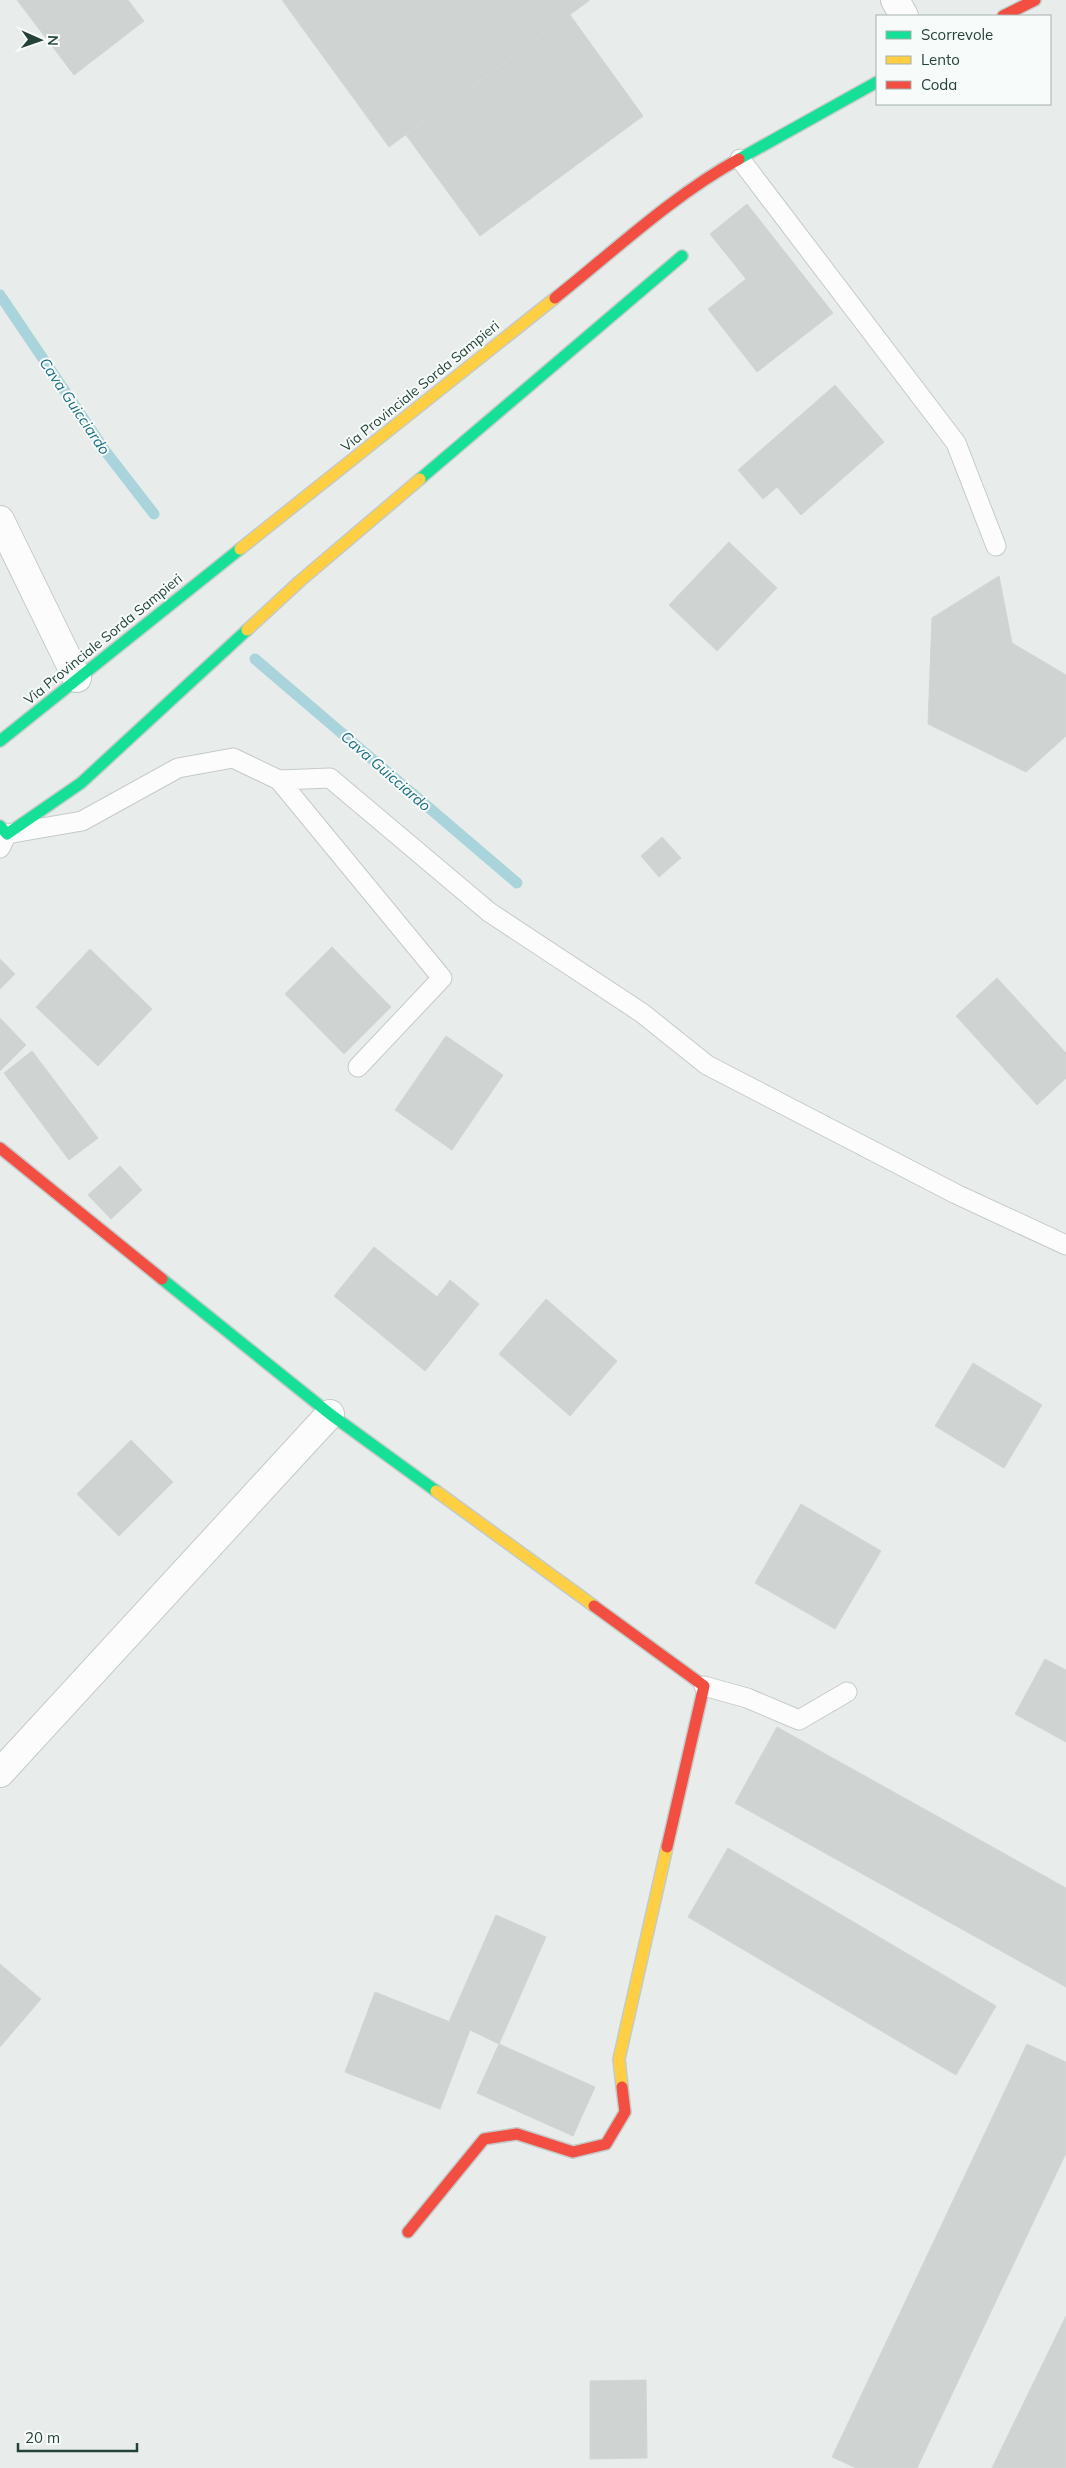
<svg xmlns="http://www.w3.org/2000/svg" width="1066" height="2468" viewBox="0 0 1066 2468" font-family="Mulish,sans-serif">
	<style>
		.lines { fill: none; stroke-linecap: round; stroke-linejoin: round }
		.stream { stroke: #a9d4db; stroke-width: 11 }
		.building { fill: #cfd4d2; stroke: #d1d6d4 }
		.lane-casing { stroke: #c5cac8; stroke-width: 21 }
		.street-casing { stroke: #c5cac8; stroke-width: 30 }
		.fast-casing { stroke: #c3cbc8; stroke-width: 14 }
		.slow-casing { stroke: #c3cbc8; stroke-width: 14 }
		.jam-casing { stroke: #c3cbc8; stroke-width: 14 }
		.lane { stroke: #fcfcfc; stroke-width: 19 }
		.street { stroke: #fcfcfc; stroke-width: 28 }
		.fast { stroke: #16e098; stroke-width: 11 }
		.slow { stroke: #ffcf43; stroke-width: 11 }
		.jam { stroke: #f24e42; stroke-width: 11 }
		.labels { text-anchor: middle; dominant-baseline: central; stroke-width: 4; stroke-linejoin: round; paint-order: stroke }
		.street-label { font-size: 14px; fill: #24423a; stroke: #f7fbf9 }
		.water-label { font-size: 15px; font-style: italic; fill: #1c6f80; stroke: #f7fbf9 }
	</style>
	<rect width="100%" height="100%" fill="#e8edeb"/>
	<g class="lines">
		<path class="stream" d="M0,295L106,452L154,514
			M255,659L517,883"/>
	</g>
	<path class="building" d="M17,0H128L144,21L74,75Z
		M282,0H590L389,147Z
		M570,15L643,116L480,236L406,135Z
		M747,204L833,313L757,372L708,309L746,279L710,234Z
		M835,385L884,442L801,515L777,487L763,499L738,470Z
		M729,542L777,588L717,651L669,605Z
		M999,576L1012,643L1066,675V736L1026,772L928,724L932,618Z
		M662,837L681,858L659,877L641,856Z
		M332,947L391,1007L344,1054L285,994Z
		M90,949L152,1009L98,1066L36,1007Z
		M0,959L15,974L0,989Z
		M997,978L1066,1053V1078L1037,1105L956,1016Z
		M0,1018L26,1045L0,1071Z
		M446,1036L503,1075L452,1150L395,1110Z
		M32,1051L98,1138L69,1160L4,1073Z
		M120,1166L142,1190L111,1219L88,1195Z
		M374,1247L437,1297L450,1280L479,1304L425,1371L334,1296Z
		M546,1299L617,1361L570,1416L499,1354Z
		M973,1363L1042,1405L1004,1468L935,1426Z
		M131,1440L173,1482L119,1536L77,1494Z
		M801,1504L881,1551L835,1629L755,1583Z
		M1045,1659L1066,1670V1742L1015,1714Z
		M777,1727L1066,1888V1987L735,1803Z
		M728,1848L996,2006L956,2075L688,1917Z
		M496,1915L546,1937L499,2044L470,2030L449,2022Z
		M0,1964L41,1999L0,2047Z
		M375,1992L470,2030L440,2109L345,2072Z
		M499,2044L595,2087L573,2136L477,2093Z
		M1027,2044L1066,2062V2153L917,2468H856L832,2457Z
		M1066,2316V2468H992Z
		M646,2380L647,2458L590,2459V2381Z"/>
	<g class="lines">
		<defs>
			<path id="lane" d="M740,159L956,443L996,546
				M279,780L330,778L489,912L642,1013L707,1065L956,1194L1066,1245
				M0,848L7,834L82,821L178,768L233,758L279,780L442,978L358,1067
				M704,1686L747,1698L799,1720L847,1692"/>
			<path id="street" d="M895,0L904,16
				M0,520L77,678
				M0,1773L330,1414"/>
			<path id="fast" d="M739,159L877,82
				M420,479L682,256
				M0,741L240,549
				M0,826L7,834L81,783L247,630
				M162,1279L330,1414L436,1491"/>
			<path id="slow" d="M240,549L555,298
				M247,630L300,581L420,479
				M436,1491L594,1606
				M622,2087L619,2059L667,1847"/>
			<path id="jam" d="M1003,16L1035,0
				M555,298C614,251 672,196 739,159
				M0,1148L162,1279
				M594,1606L704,1686L667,1847
				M408,2232L484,2139L517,2134L573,2152L606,2144L625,2112L622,2087"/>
		</defs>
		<use href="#lane" class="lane-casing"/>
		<use href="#street" class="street-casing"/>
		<use href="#fast" class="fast-casing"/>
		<use href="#slow" class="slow-casing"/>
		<use href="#jam" class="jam-casing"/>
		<use href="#lane" class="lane"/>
		<use href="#street" class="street"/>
		<use href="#fast" class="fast"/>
		<use href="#slow" class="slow"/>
		<use href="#jam" class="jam"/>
	</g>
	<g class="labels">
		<g class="street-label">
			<text transform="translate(420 386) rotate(-39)">Via Provinciale Sorda Sampieri</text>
			<text transform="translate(103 639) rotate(-39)">Via Provinciale Sorda Sampieri</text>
		</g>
		<g class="water-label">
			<text transform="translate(75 406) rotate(56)">Cava Guicciardo</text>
			<text transform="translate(386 771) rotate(41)">Cava Guicciardo</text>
		</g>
	</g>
	<rect x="876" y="15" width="175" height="90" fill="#f7fbf9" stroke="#a3b1ad"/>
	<rect x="886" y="31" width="25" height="8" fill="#16e098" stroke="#a3b1ad"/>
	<text x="921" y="40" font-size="15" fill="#24423a">Scorrevole</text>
	<rect x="886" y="56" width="25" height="8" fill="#ffcf43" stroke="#a3b1ad"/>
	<text x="921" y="65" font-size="15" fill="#24423a">Lento</text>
	<rect x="886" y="81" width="25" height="8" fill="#f24e42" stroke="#a3b1ad"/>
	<text x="921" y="90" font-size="15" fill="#24423a">Coda</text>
	<g transform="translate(40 40) rotate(92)" stroke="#f7fbf9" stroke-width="4" paint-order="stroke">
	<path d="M0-4L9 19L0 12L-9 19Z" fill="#24423a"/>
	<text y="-8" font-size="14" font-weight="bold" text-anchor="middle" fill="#24423a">N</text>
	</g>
	<path d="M18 2443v8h119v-8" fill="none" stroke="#24423a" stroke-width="2.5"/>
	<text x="25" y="2443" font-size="15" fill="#24423a" stroke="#f7fbf9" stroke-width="4" paint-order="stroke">20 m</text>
</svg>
